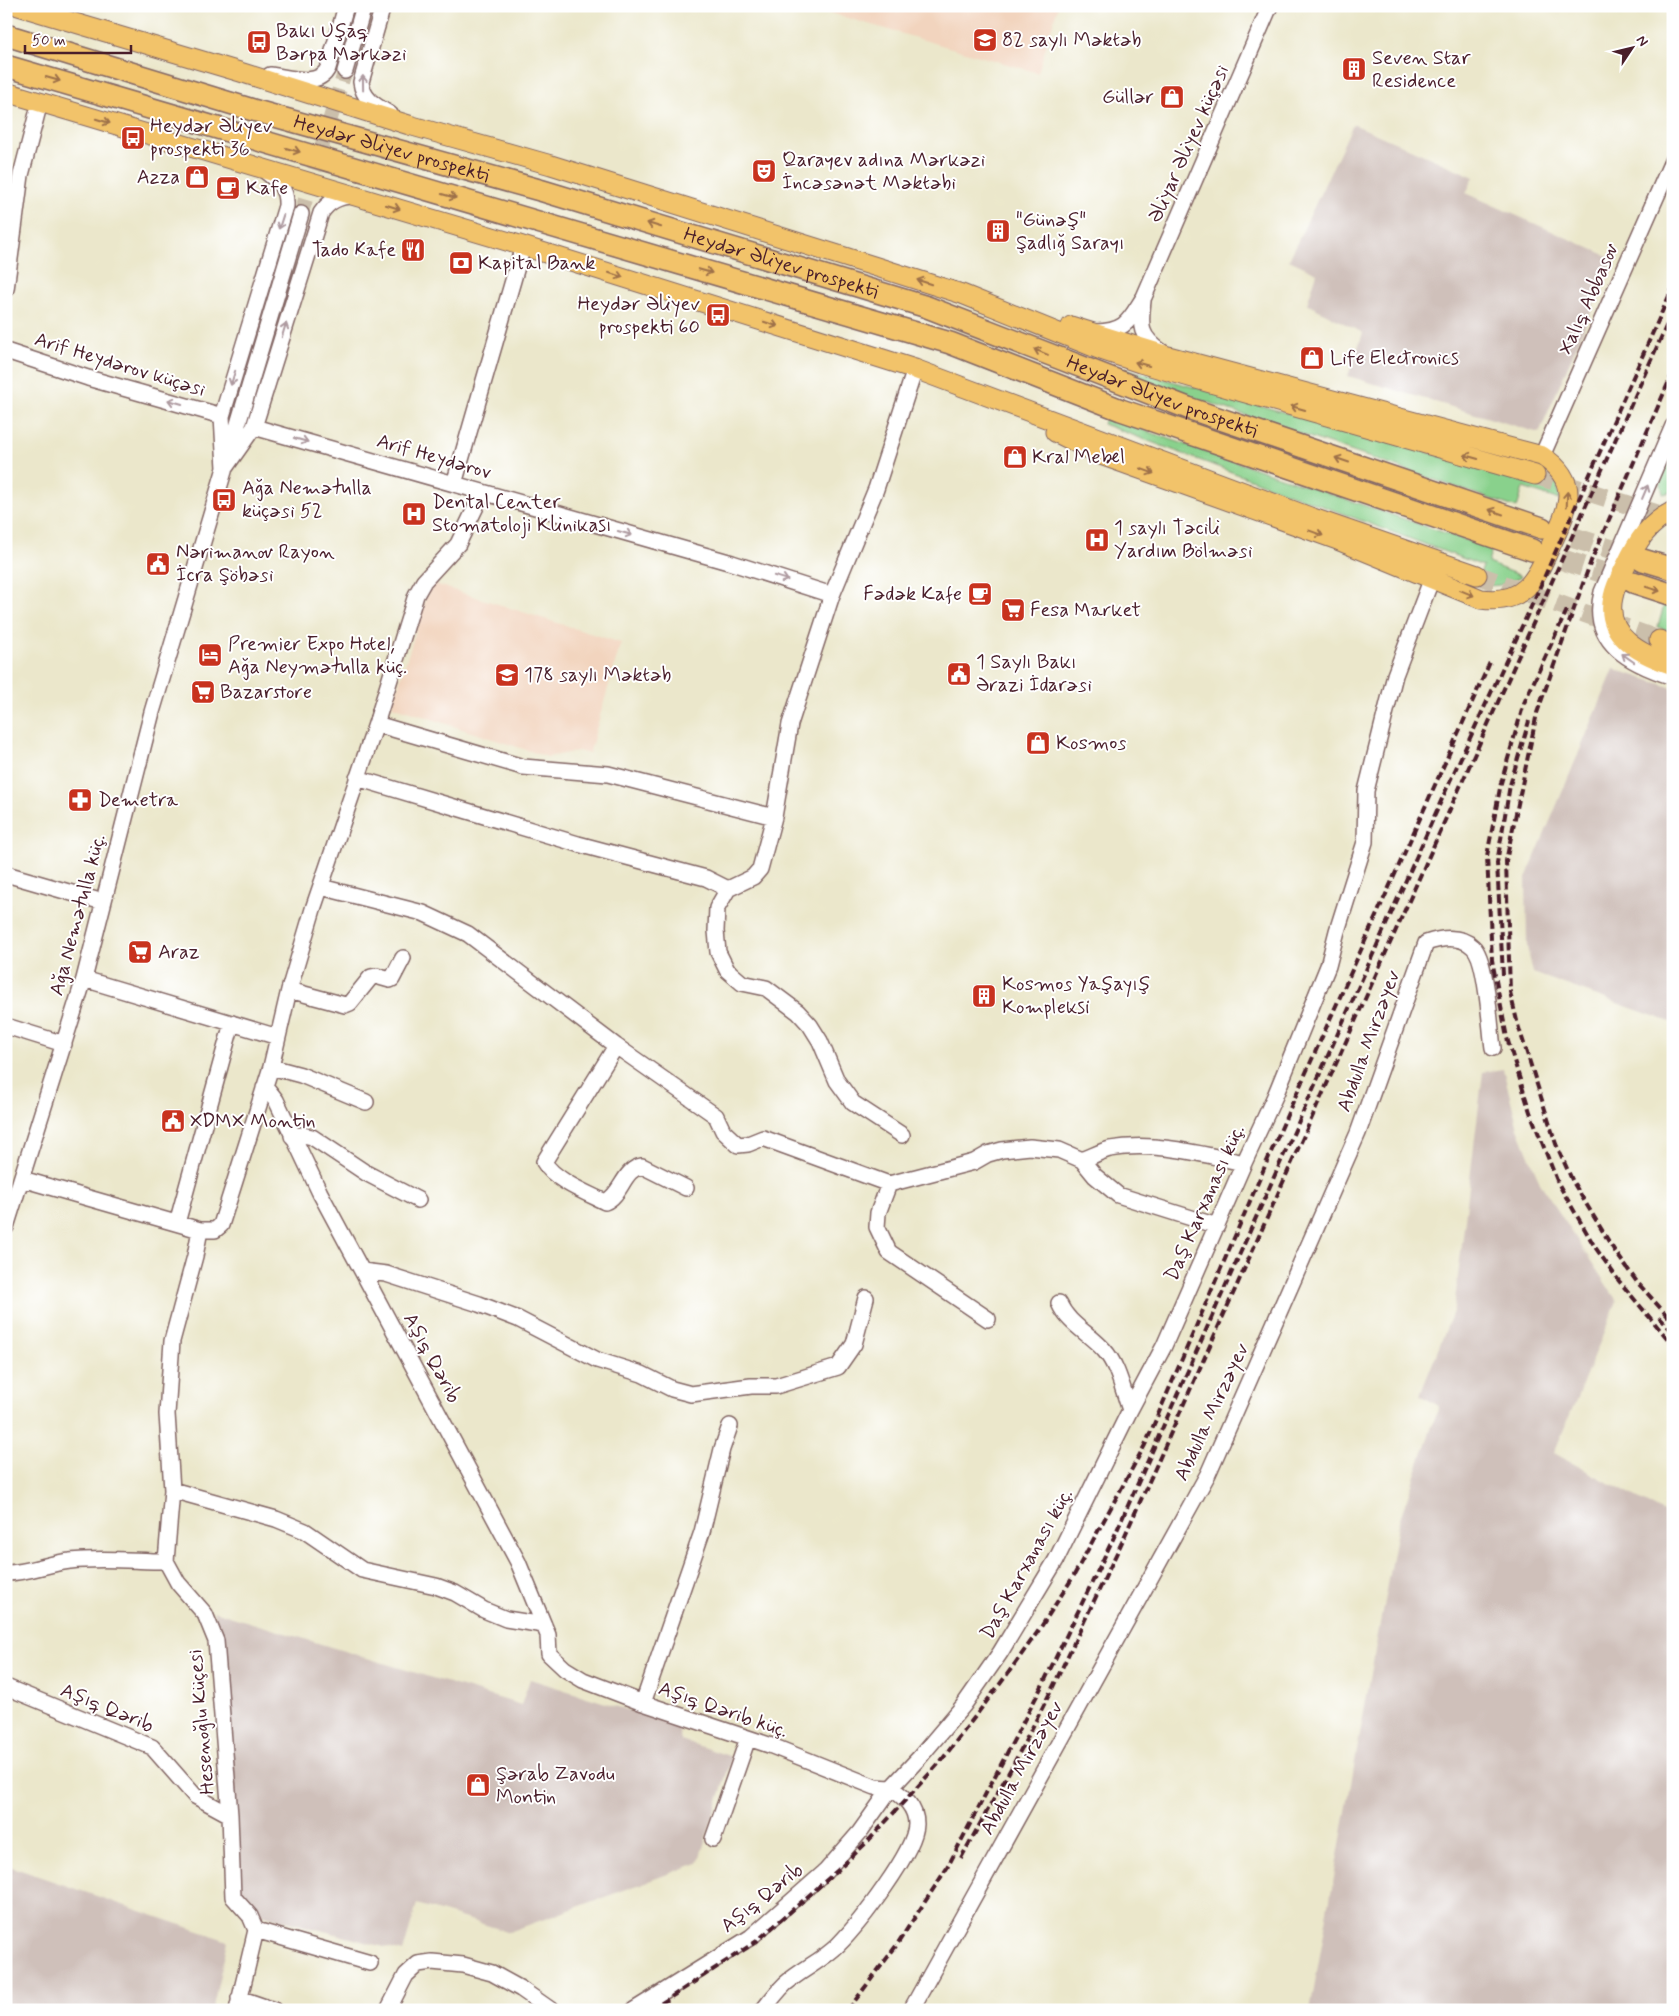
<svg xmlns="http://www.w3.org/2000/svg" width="1679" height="2016" viewBox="0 0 1679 2016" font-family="Mynerve,sans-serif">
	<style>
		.built { fill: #f2d4be }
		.industrial { fill: #cfc0ba }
		.green { fill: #89d18c; stroke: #6a785c }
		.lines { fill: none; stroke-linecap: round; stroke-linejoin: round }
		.minor-tunnel { stroke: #cbbfab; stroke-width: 15; stroke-dasharray: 15 8; stroke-linecap: butt }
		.major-tunnel { stroke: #cbbfab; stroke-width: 19; stroke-dasharray: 19 9; stroke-linecap: butt }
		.highway-tunnel { stroke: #cbbfab; stroke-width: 21; stroke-dasharray: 21 11; stroke-linecap: butt }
		.minor-casing { stroke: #826563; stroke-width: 18 }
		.major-casing { stroke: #826563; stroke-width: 21 }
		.highway-casing { stroke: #826563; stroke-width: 24 }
		.minor { stroke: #fff; stroke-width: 15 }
		.major { stroke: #f2c36a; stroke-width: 19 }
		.highway { stroke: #f2c36a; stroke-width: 21 }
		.rail { stroke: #4a1f2b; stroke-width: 4; stroke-dasharray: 8 4; stroke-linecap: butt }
		.oneway { stroke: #9e714a }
		.oneway2 { stroke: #ae9aa0 }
		.labels { text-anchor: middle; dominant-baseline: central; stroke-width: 4; stroke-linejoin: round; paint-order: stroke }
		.poi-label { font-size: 20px; fill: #4a1f2b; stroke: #fff; text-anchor: start }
		.street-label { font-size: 20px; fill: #4a1f2b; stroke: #fff }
	</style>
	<rect width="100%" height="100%" fill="#fff"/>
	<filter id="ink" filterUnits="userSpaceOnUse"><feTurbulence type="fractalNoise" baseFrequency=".02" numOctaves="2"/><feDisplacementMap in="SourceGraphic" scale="10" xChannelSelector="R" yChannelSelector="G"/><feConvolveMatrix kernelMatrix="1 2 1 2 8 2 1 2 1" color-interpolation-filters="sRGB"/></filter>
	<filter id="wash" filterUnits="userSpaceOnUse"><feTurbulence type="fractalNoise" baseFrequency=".0096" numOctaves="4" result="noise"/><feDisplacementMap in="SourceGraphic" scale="20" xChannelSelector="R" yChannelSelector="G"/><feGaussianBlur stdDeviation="1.12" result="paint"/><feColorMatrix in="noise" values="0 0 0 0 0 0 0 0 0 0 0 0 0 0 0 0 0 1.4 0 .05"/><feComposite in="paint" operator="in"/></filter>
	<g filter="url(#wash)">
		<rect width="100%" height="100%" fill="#ebe7cb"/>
		<path class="built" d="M806,6H1058L1038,73Z
			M431,583L621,643L589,754L578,751L548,757L392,706Z"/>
		<path class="industrial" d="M1353,124L1474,177L1466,193L1614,259L1539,433L1348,376L1363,333L1307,304L1317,273L1289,260Z
			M1614,669L1673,688V1023L1533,973L1527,947L1526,878Z
			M1503,1069L1518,1128L1540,1183L1617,1301L1554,1453L1673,1518V2010H1310L1398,1524L1439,1406L1420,1395L1454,1309L1483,1072Z
			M213,1611L521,1705L530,1679L678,1726L681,1740L732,1757L698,1863L509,1932L417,1904L403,1952L260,1914L241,1893L222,1639Z
			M6,1865L228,1941L212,2010H6Z"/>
		<path class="green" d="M1121,367L1535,482L1542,465L1556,478L1560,500L1523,488L1517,508L1119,372Z
			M1105,417L1492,549L1488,563L1521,576C1507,586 1492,588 1477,583L1483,566L1103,424Z
			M1673,446V492L1663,494L1659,476Z
			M1664,605L1673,608V632L1658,627Z"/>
	</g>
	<g filter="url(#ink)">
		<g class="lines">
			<path class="minor-tunnel" d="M301,214L345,71"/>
			<path class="major-tunnel" d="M1535,475L1673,519
				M1477,575L1659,640"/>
			<path class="highway-tunnel" d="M1542,528L1638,558
				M1532,550L1629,581"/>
			<defs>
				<path id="minor" d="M383,6L361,82C363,100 376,106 390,114
					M345,71L364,6
					M270,75C288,77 319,88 328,68L346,6
					M6,289L21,175L40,102
					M1143,301C1140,327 1139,336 1162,352
					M1096,332C1127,331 1129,320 1144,297L1270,6
					M6,351L88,378L222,416
					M1673,426L1602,592C1589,644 1632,664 1673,677
					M254,427L732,563L832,595
					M229,454L301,214
					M1542,456L1673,159
					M225,468L222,416L286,206C287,188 278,181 265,171
					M454,484L523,246
					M376,724L523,767L608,774L774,817
					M357,778L578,844L706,878L728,889
					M6,874L103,902
					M321,887L423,913L468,934L616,1046L716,1116L723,1131L738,1145L748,1144L763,1138L889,1184L878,1213L877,1227L889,1252L988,1319
					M84,979L278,1037
					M289,990L345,1005L350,1003L371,977L376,976L390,980L392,979L403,958
					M6,1026L64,1044
					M616,1046L544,1162C554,1180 587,1193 605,1202C622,1195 623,1169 642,1166L686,1188
					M271,1067L301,1075L366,1102
					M264,1088L269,1091L276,1100L320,1193L362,1271L518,1562L548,1635L549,1654L565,1669L583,1680L643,1703L772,1746L875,1787L891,1788
					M902,1135L853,1103L837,1081L820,1041L810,1025L798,1012L766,988L742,983L727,970L718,952L716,931L717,908L728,889L753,877L760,869L774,817L790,724L832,595L876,489L915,369
					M292,1136L303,1135L312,1137L366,1173L418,1200
					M1082,1160L1095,1176L1118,1195L1217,1226
					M22,1179L200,1230H215L221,1225L271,1067L289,990L313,909L376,724L416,595L424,581L458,544L483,492
					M889,1184L974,1162L988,1154L1002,1150L1030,1147L1059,1150L1082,1160C1091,1157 1101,1151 1110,1149C1155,1141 1201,1154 1244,1163
					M177,1223L232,1023
					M6,1227L84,979L152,712L225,468L254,427L321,213C329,201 339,196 353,196
					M200,1230L195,1256L172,1341L167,1414L172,1490L166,1561L178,1583L205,1614L216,1641L230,1815L233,1897L250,1916L256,1930L237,2010
					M362,1271L386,1274L479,1304L518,1319L597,1360L642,1374L672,1389L691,1394L751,1386H776L838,1367L854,1344L866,1298
					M1059,1303C1068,1324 1089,1333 1104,1350C1118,1365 1123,1391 1130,1410
					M172,1490L276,1519L305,1531L362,1570L436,1586L455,1593L484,1610L506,1619L544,1625
					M6,1573C28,1573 49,1563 70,1561C100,1557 136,1561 166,1561
					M6,1687L152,1747L195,1796L230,1815
					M643,1703L702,1532L722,1449L730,1426
					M713,1839L748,1738
					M256,1930L370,1963
					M239,1998L274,2010
					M388,2010L406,1975L418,1964L432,1962L463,1965L492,1973L521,1989L551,2010
					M634,2010L751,1937L826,1871L859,1833L891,1788L919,1758L963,1706L1000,1653L1056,1560L1130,1410L1164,1346L1244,1163L1275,1096L1328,966L1337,931L1365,842L1366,791L1395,675L1432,578
					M763,2010C770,2001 777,1992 785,1984C802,1969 822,1961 838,1945C858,1925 916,1851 916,1824C916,1807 904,1797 891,1788
					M911,2010L1208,1474L1358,1133L1426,943C1441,938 1460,935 1473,947C1487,959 1490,1028 1493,1048"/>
				<path id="major" d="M18,6L240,72L409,125L551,165L880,268L962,294L1101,350L1140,363L1535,475
					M6,92L523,246L915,369L1310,517L1477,575
					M1055,432L1101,455L1335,539L1481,599C1526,605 1536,578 1552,543C1568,508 1582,482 1542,456L1168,356L1071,326
					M1673,511C1649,523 1637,541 1626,565C1621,575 1615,586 1613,597C1604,637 1642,655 1673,665
					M1659,640L1673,645"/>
				<g id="highway">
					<path id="s1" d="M6,35L253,110L543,191L927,307L1188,408L1542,528"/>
					<path d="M6,66L950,343L1121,410L1532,550"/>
					<path d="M1643,560L1673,569"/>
					<path d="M1633,582L1673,595"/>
				</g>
			</defs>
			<use href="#minor" class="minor-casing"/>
			<use href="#major" class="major-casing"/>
			<use href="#highway" class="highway-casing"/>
			<use href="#minor" class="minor"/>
			<use href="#major" class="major"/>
			<use href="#highway" class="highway"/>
			<path class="rail" d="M1673,372L1591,561L1537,713L1506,861L1510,992L1518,1025L1556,1144L1573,1182L1614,1250L1637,1282L1673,1322
				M1567,610L1524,703L1501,783L1487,856L1492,960L1507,1038L1530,1112L1558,1183L1595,1247L1619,1281L1673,1345
				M1503,975L1497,863L1510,785L1529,721
				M1659,1317L1673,1332
				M961,1858L1014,1763L1052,1689L1122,1542L1673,311
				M651,2010L757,1941L838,1870L869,1840L941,1761L1006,1676L1039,1630L1073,1577L1145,1445L1287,1115L1491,660
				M848,2010L896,1946L947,1868L1043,1684L1114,1537L1450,781L1531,607L1673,287"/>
		</g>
		<defs><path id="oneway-shaft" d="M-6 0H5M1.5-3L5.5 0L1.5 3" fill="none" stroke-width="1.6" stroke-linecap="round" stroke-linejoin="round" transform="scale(1.25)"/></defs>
		<g class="oneway">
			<use href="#oneway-shaft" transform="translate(53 79) rotate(16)"/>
			<use href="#oneway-shaft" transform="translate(103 121) rotate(17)"/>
			<use href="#oneway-shaft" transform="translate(293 150) rotate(16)"/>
			<use href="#oneway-shaft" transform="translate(449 196) rotate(16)"/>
			<use href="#oneway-shaft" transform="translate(393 207) rotate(17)"/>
			<use href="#oneway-shaft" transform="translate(654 225) rotate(-163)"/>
			<use href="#oneway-shaft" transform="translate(705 271) rotate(16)"/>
			<use href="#oneway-shaft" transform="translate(616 275) rotate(18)"/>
			<use href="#oneway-shaft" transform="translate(924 282) rotate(-162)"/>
			<use href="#oneway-shaft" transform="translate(771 324) rotate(18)"/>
			<use href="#oneway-shaft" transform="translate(1041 352) rotate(-158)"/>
			<use href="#oneway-shaft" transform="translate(1142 364) rotate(-164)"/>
			<use href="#oneway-shaft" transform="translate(1298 408) rotate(-164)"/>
			<use href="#oneway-shaft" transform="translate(1471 457) rotate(-164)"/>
			<use href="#oneway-shaft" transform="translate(1342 460) rotate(-161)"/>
			<use href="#oneway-shaft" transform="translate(1147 471) rotate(20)"/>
			<use href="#oneway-shaft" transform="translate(1567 499) rotate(-88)"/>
			<use href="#oneway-shaft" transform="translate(1496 512) rotate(-161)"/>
			<use href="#oneway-shaft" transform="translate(1316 533) rotate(20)"/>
			<use href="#oneway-shaft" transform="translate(1653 589) rotate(17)"/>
			<use href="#oneway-shaft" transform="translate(1467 593) rotate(22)"/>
		</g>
		<g class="oneway2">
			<use href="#oneway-shaft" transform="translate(363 83) rotate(-91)"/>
			<use href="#oneway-shaft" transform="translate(281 222) rotate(108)"/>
			<use href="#oneway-shaft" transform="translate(284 330) rotate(-73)"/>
			<use href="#oneway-shaft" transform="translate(233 378) rotate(107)"/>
			<use href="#oneway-shaft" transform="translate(175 402) rotate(-164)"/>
			<use href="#oneway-shaft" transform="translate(301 440) rotate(16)"/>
			<use href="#oneway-shaft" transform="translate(1645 492) rotate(-67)"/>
			<use href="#oneway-shaft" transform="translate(625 533) rotate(16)"/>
			<use href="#oneway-shaft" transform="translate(781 578) rotate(17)"/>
			<use href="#oneway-shaft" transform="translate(1628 658) rotate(-145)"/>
		</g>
	</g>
	<defs>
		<symbol id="school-square" viewBox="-11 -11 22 22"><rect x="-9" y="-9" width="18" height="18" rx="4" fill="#c8321e" stroke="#fff"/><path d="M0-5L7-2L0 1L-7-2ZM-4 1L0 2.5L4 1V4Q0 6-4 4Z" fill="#fff"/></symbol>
		<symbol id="bus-square" viewBox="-11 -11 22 22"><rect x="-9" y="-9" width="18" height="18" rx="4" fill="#c8321e" stroke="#fff"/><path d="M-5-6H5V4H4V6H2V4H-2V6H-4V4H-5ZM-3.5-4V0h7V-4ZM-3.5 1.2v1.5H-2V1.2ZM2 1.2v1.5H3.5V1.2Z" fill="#fff"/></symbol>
		<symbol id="building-square" viewBox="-11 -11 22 22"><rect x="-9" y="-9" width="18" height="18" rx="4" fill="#c8321e" stroke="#fff"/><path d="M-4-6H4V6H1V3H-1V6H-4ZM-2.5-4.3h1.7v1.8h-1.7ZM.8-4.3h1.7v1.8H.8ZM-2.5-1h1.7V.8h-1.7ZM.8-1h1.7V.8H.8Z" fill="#fff"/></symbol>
		<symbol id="shop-square" viewBox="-11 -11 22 22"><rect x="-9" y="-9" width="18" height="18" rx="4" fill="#c8321e" stroke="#fff"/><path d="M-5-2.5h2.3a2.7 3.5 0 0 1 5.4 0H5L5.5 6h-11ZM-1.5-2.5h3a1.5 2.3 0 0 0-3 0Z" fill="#fff"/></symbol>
		<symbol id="theatre-square" viewBox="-11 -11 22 22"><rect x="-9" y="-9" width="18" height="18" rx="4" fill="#c8321e" stroke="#fff"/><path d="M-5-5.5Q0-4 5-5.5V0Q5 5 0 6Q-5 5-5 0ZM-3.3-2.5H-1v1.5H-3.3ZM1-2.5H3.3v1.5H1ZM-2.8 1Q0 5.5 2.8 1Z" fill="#fff"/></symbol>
		<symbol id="cafe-square" viewBox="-11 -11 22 22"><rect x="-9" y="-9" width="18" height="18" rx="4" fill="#c8321e" stroke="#fff"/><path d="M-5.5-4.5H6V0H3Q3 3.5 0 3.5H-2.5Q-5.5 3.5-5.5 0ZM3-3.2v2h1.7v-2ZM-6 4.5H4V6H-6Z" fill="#fff"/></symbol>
		<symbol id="restaurant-square" viewBox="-11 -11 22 22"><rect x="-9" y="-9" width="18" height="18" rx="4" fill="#c8321e" stroke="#fff"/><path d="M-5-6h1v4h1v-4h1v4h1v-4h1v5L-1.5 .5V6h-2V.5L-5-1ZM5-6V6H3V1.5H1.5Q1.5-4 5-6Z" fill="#fff"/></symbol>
		<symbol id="bank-square" viewBox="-11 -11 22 22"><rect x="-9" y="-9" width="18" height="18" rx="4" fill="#c8321e" stroke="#fff"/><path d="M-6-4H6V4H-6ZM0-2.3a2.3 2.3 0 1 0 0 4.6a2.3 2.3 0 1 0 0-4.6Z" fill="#fff"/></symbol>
		<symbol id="hospital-square" viewBox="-11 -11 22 22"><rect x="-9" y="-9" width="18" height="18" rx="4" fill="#c8321e" stroke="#fff"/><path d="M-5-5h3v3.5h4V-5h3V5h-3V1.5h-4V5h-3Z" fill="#fff"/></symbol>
		<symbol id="civic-square" viewBox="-11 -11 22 22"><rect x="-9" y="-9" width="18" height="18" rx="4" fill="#c8321e" stroke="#fff"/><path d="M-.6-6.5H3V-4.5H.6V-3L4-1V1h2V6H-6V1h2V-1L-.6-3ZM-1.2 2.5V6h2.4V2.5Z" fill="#fff"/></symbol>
		<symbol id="supermarket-square" viewBox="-11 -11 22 22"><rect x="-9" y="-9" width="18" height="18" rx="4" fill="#c8321e" stroke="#fff"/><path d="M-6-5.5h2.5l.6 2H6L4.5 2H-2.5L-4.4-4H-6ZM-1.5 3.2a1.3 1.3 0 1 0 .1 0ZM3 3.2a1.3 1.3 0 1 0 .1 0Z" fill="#fff"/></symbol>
		<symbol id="hotel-square" viewBox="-11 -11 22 22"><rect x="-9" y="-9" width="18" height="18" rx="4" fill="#c8321e" stroke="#fff"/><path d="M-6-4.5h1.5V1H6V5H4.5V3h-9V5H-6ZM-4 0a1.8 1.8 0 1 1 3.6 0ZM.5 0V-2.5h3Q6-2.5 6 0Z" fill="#fff"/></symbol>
		<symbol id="pharmacy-square" viewBox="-11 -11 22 22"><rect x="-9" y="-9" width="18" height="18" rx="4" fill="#c8321e" stroke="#fff"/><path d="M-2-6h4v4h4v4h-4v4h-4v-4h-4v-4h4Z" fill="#fff"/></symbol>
	</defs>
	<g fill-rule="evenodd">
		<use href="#school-square" x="971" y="26" width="28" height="28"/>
		<use href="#bus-square" x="245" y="28" width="28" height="28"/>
		<use href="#building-square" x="1340" y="55" width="28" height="28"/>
		<use href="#shop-square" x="1158" y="83" width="28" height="28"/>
		<use href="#bus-square" x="119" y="124" width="28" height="28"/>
		<use href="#theatre-square" x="750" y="157" width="28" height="28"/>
		<use href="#shop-square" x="183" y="163" width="28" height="28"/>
		<use href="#cafe-square" x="214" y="174" width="28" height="28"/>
		<use href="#building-square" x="984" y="217" width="28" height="28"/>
		<use href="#restaurant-square" x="399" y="236" width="28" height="28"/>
		<use href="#bank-square" x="447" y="249" width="28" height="28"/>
		<use href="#bus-square" x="704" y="301" width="28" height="28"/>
		<use href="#shop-square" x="1298" y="344" width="28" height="28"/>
		<use href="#shop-square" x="1001" y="443" width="28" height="28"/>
		<use href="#bus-square" x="210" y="486" width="28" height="28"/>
		<use href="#hospital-square" x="400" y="500" width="28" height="28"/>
		<use href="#hospital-square" x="1083" y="526" width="28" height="28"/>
		<use href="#civic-square" x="144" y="550" width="28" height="28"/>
		<use href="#cafe-square" x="966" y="580" width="28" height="28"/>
		<use href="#supermarket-square" x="999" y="596" width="28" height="28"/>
		<use href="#hotel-square" x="196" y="641" width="28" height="28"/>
		<use href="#civic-square" x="945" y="660" width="28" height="28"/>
		<use href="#school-square" x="493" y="661" width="28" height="28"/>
		<use href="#supermarket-square" x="189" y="678" width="28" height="28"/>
		<use href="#shop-square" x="1024" y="729" width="28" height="28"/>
		<use href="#pharmacy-square" x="66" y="786" width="28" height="28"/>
		<use href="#supermarket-square" x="126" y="938" width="28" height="28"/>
		<use href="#building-square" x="970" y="982" width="28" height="28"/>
		<use href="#civic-square" x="159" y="1107" width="28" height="28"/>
		<use href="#shop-square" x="464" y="1771" width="28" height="28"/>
	</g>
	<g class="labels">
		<g class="poi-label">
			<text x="276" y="31">Bakı Uşaq<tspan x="276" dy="23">Bərpa Mərkəzi</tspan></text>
			<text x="1002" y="40">82 saylı Məktəb</text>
			<text x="1372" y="58">Seven Star<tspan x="1372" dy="23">Residence</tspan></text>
			<text x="1154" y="97" text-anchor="end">Güllər</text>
			<text x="150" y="126">Heydər Əliyev<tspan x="150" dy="23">prospekti 36</tspan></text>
			<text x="782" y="160">Qarayev adına Mərkəzi<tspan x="782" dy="23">İncəsənət Məktəbi</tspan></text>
			<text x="180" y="177" text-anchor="end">Azza</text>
			<text x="246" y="188">Kafe</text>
			<text x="1016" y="220">"Günəş"<tspan x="1016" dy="23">Şadlığ Sarayı</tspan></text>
			<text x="396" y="250" text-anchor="end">Tado Kafe</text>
			<text x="478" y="263">Kapital Bank</text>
			<text x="700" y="304" text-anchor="end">Heydər Əliyev<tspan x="700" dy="23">prospekti 60</tspan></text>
			<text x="1330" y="358">Life Electronics</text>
			<text x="1032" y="457">Kral Mebel</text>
			<text x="242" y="488">Ağa Nemətulla<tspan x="242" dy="23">küçəsi 52</tspan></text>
			<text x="432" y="502">Dental Center<tspan x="432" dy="23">Stomatoloji Klinikası</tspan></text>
			<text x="1114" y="528">1 saylı Təcili<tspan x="1114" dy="23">Yardım Bölməsi</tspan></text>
			<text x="176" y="552">Nərimanov Rayon<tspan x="176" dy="23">İcra Şöbəsi</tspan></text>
			<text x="962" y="594" text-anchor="end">Fədək Kafe</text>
			<text x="1030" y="610">Fesa Market</text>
			<text x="228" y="644">Premier Expo Hotel,<tspan x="228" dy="23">Ağa Neymətulla küç.</tspan></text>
			<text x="976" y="662">1 Saylı Bakı<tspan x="976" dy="23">Ərazi İdarəsi</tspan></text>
			<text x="524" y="675">178 saylı Məktəb</text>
			<text x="220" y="692">Bazarstore</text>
			<text x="1056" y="743">Kosmos</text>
			<text x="98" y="800">Demetra</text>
			<text x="158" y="952">Araz</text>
			<text x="1002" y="984">Kosmos Yaşayış<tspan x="1002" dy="23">Kompleksi</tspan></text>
			<text x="190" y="1121">XDMX Montin</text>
			<text x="496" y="1774">Şərab Zavodu<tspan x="496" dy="23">Montin</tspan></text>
		</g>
		<g class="street-label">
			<text transform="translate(1189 144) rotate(-66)">Əliyar Əliyev küçəsi</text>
			<text stroke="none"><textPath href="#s1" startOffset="402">Heydər Əliyev prospekti</textPath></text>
			<text stroke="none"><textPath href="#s1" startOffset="808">Heydər Əliyev prospekti</textPath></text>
			<text transform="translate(1589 299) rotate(-66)">Xalıq Abbasov</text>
			<text transform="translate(120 365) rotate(17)">Arif Heydərov küçəsi</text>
			<text stroke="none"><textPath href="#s1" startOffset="1212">Heydər Əliyev prospekti</textPath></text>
			<text transform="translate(434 457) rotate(16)">Arif Heydərov</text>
			<text transform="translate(78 915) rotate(-75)">Ağa Nemətulla küç.</text>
			<text transform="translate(1369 1041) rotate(-70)">Abdulla Mirzəyev</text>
			<text transform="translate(1205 1203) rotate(-66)">Daş Karxanası küç.</text>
			<text transform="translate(432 1358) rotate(61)">Aşıq Qərib</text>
			<text transform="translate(1212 1412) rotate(-65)">Abdulla Mirzəyev</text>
			<text transform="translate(1027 1564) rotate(-61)">Daş Karxanası küç.</text>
			<text transform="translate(107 1708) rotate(22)">Aşıq Qərib</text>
			<text transform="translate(723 1710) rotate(19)">Aşıq Qərib küç.</text>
			<text transform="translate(202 1722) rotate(-95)">Hesenoğlu Küçesi</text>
			<text transform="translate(1022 1768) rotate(-61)">Abdulla Mirzəyev</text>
			<text transform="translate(762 1898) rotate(-39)">Aşıq Qərib</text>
		</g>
	</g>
	<rect width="1679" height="2016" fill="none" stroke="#fff" stroke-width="25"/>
	<g transform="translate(1632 48) rotate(55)" stroke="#ffffff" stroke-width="4" paint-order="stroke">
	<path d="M0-4L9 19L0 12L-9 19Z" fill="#4a1f2b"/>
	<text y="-8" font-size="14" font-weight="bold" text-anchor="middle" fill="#4a1f2b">N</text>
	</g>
	<path d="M25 45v8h106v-8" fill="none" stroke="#4a1f2b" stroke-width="2.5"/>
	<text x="32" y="45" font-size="15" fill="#4a1f2b" stroke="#ffffff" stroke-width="4" paint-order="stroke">50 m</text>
</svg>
